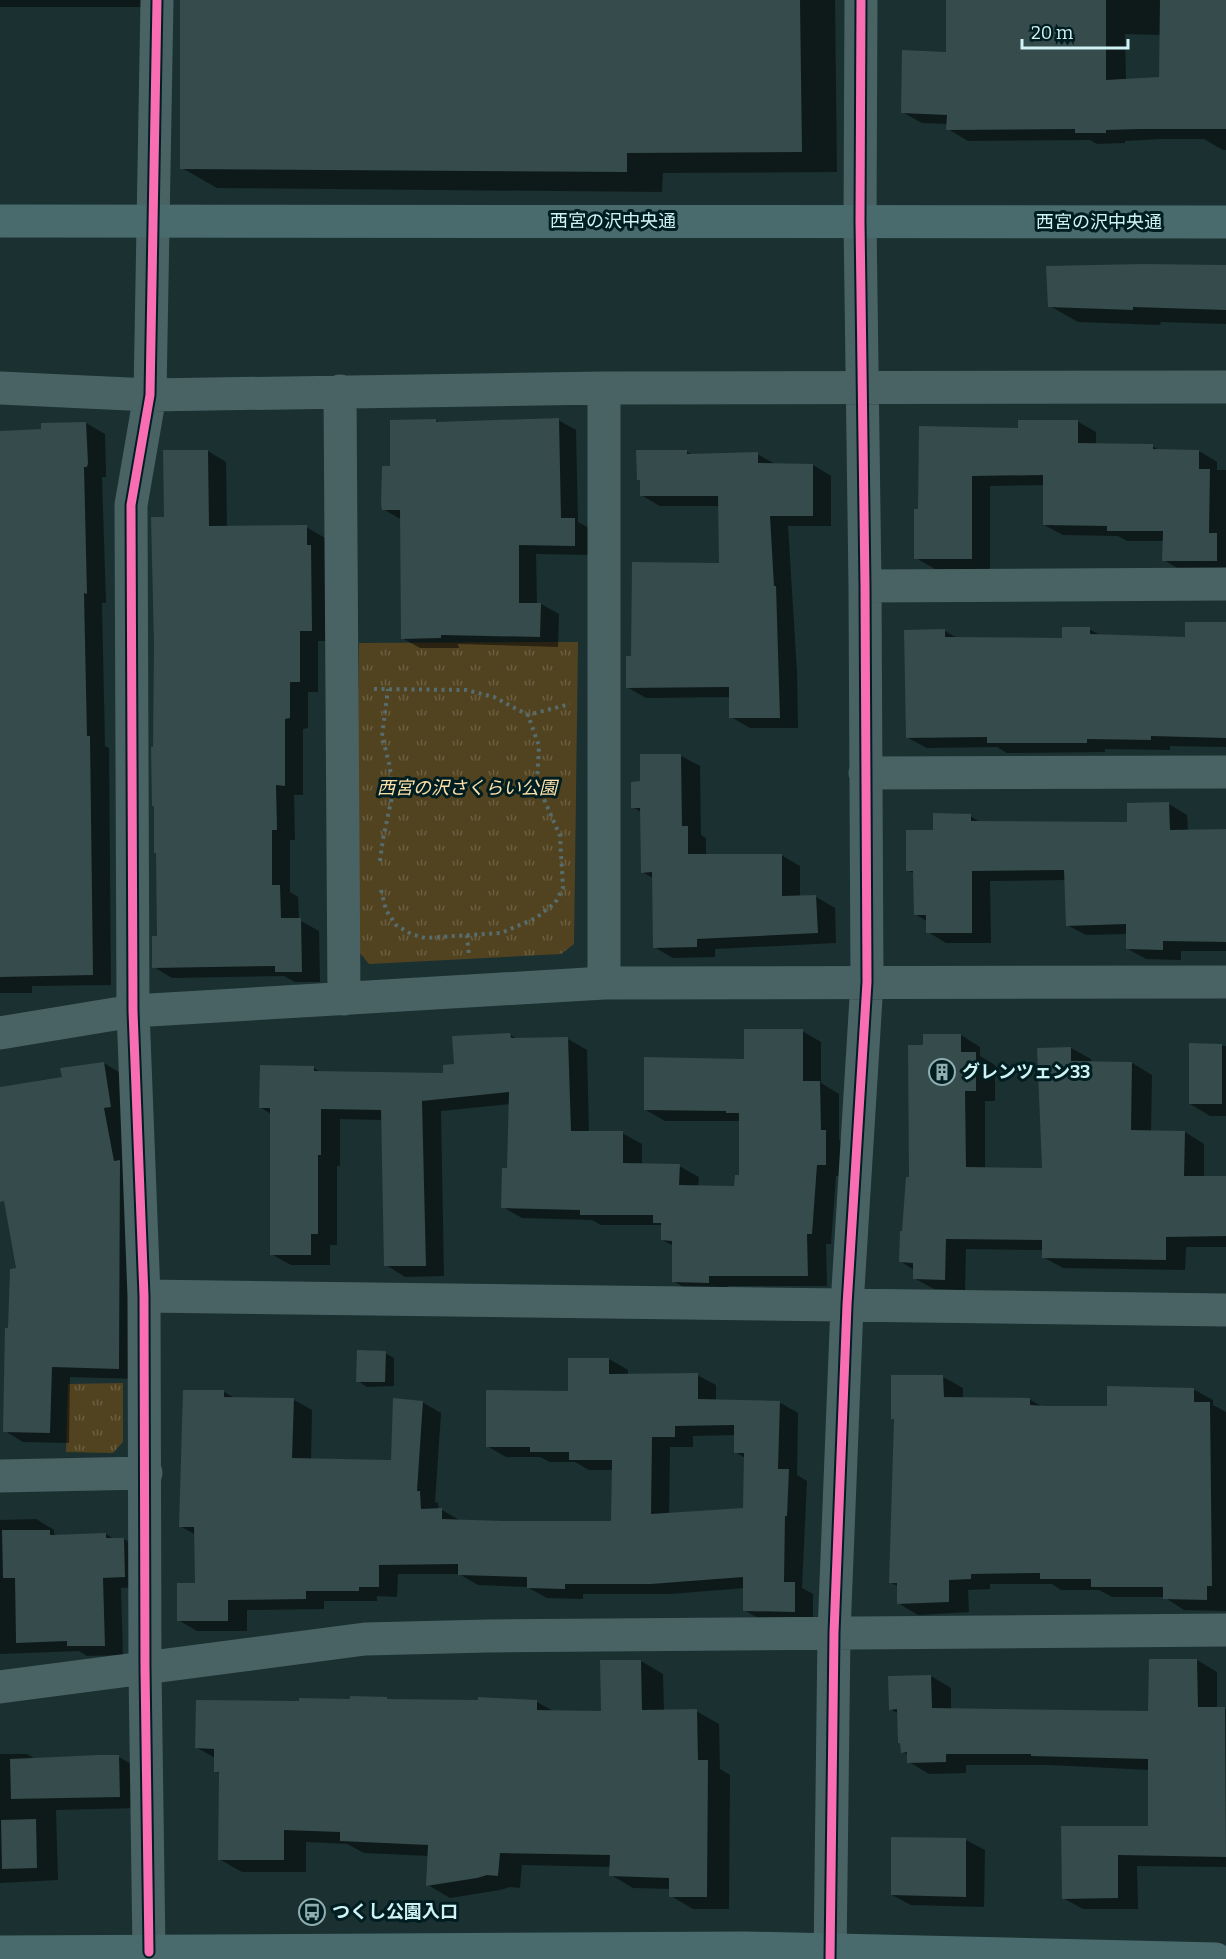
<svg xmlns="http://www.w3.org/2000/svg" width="1226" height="1959" viewBox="0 0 1226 1959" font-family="Bitter,'Noto Sans JP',serif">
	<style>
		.grass { fill: url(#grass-tufts) }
		.shadow { fill: #0007; fill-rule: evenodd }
		.building { fill: #364b4b; fill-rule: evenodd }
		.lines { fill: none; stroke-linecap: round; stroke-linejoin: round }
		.path { stroke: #576c6d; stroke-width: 4; stroke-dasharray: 3 4.5; stroke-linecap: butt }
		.street { stroke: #496365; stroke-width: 33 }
		.secondary { stroke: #496b6d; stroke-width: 33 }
		.cycleway-casing { stroke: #001e21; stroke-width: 13 }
		.cycleway { stroke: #f96db3; stroke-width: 9 }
		.labels { text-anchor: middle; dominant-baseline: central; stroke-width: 6; stroke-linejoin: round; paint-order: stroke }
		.street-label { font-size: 18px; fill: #cff2f4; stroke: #001e21 }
		.park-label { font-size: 18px; font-style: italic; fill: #fee0a9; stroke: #001e21 }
		.poi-label { font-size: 18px; font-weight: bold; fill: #cff2f4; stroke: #001e21; text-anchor: start }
	</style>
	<defs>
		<pattern id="grass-tufts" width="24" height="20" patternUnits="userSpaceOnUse" patternTransform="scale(1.5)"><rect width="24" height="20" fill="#524320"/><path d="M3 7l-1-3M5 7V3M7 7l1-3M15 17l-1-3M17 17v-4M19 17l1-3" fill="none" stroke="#6a5f41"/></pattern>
	</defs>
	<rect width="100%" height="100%" fill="#1b3031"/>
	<path class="grass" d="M578,642L574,944L561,954L369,964L355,947L359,643Z
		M123,1383V1442L113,1453L66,1452L68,1384Z"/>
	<path class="shadow" d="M0,0H163V7H0Z
		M182,0H835L837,172L663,173L662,192L217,188L182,168Z
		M947,0H1226V150H1223L1204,139H1161L1125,141V143L1097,144L1090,140L968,141L948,129V124L922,123L902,112L947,53ZM1125,34L1161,35V78L1126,80Z
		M1226,266V324L1161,322L1160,325L1078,322L1050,306Z
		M558,420L576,430L578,522L593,530V555L536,554L537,604H541L559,614L558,647L458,644L459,648H420L402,638V520L383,509L392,468L436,421L441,424Z
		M1077,421L1096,432V445L1152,446L1161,451H1199L1217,462V470H1226V571H1182L1164,560V541H1127L1118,536L1063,535L1044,525L1045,485L990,486V569H935L916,558V511L1019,429Z
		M86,423L105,434L106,474V477H102L106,603H102L105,746L109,748L111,985L32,986V993H0V433L43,431Z
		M208,451L226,462L227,528L306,527L325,538L330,641H318V692H308V728L303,729V795H294L295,840H290V892L298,897L299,920L319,931L320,982H295L284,976L172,978L154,967L159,938L154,748L165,518Z
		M687,452L693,455L757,454L777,465H813L831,476V526H788L797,672L798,728H750L731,717V697L646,698L627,687L633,658L721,565L719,506H660L641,495Z
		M1226,624V747L1170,746V750L1105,749V752L1007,753L997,747L927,748L908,738L945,631L957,638L1063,640L1089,629L1102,636L1187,639Z
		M681,756L700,766L701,835L706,838V856L781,855L800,866V897H816L835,908L836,943L715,949V957L673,958L654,947L653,878L642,872L641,812L633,807L642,783Z
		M1169,804L1187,815L1188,831L1226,830V951H1181V960L1146,959L1128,949V934L1086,935L1067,925L1065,880L990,881L991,943H946L928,932L927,921L916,915L915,874L907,870L934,832L970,816L982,823H1128Z
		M802,1031L821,1042V1083L839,1094V1140L845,1143V1176H836L831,1244H826L827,1286H728V1293L692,1292L673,1281L674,1246L662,1240V1226L660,1225H601L592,1220L522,1218L503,1207L508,1169L510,1104L441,1111L444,1276L405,1277L386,1265L383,1120L340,1119V1166H337V1245H330V1265H291L271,1254V1114L260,1107L314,1068L322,1073L445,1075L456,1065L510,1035L519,1040L568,1039L587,1050L589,1133H622L642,1144V1165L679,1166L699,1177L698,1187H736L741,1177V1121H665L646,1110L746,1061Z
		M961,1035L980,1047V1056L995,1065V1101H985V1169L1043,1170L1071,1048L1091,1059V1062L1132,1063L1152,1075L1151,1132H1185L1204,1144V1178L1226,1177V1247H1186L1185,1270L1063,1268L1043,1257V1250L966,1249L965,1290L934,1289L914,1278V1270L900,1261L925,1046Z
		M1191,1045L1226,1046V1116H1210L1190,1104Z
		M104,1063L122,1074L137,1379L70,1377L69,1443L23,1442L5,1431L9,1329L18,1270L0,1173V1088L63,1079Z
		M385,1353L394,1358V1386L367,1387L358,1381Z
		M609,1359L628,1370V1375H697L716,1385V1401L779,1402L798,1413L797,1475L807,1481L802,1588L813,1594V1622L763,1621L744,1610L745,1588L670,1594H583V1599L547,1598L527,1587L478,1585L459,1574H398L397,1597L377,1596V1601H324V1609L247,1610V1631H197L178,1620L196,1585V1535L180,1526L224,1392L235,1398L294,1400L312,1410L311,1460L392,1462L422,1402L441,1413L435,1502L438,1503L439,1510H442L461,1521L613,1522L614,1470H589L575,1462H550L540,1457H506L487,1446L570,1392ZM736,1435L735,1452L745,1458L744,1510L669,1515L670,1447H693V1436Z
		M943,1377L963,1388V1399H1029L1041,1406L1108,1407L1193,1389L1213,1400V1405L1226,1412V1611L1184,1610L1164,1597H1112L1099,1590H1061L1052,1584H990V1589L968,1590L969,1612L918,1615L898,1603L899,1587L890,1582Z
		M36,1519L54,1530V1534L58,1536L106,1534L114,1539H124L142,1550L143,1587L121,1588L123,1655L87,1656L79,1651L0,1654V1520Z
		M1197,1660L1217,1672V1709H1226V1867L1137,1866L1138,1909H1083L1063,1898L1149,1828L1150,1770L1050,1765H966V1773L929,1774L909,1762L908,1755L903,1752L899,1714L890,1709L931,1676L951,1688V1710L1150,1713Z
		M602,1661H641L663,1674L664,1711H696L719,1724L720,1769L730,1775L729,1909H693L671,1896V1889L633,1888L611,1875V1867L522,1865L520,1888L510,1887L500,1890L450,1898L428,1885L429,1856L364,1853L347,1844L306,1842V1872H242L219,1859L221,1774L215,1771V1758L196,1747L300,1703L386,1699L389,1700L537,1702L555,1712L602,1713Z
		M0,1754H27L37,1760L119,1757L140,1769L141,1808L56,1810L58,1880L0,1883Z
		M893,1839L966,1840L985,1850L984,1907L911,1905L892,1895Z"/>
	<path class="building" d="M180,0H800L802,152L627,153V172L180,169Z
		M946,0H1106V80L1159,77L1160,0H1226V129H1140L1106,130V133H1075V129L946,130L947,115L901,113L902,50L946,52Z
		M1143,264L1226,265V310L1133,307V310L1048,307L1046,266Z
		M559,418L561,518H575V546L519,545V603H541L540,637L441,635V638L401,639L400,510H382L381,504L382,466H390V420L436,419V422Z
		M1018,420H1078V443L1153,444V449L1199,450V469H1210L1209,533H1217V561H1162L1163,531H1107V526L1043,525V475L972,476V559H914V509H918L919,426L1018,428Z
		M86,422L88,463L87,467H84L87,594L84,593L87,736H90L93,975L0,977V431L41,429V423Z
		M163,450H208L209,526L307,525V545H311L312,631H300V682H290V718L285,719V786L276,785L277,830H272V885H280L281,918H301L302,972H275V966L152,968V936H157L156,853H154V806H152L151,747H153L154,645L151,517H164Z
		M636,450H687V454L758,452V463L813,464V516H770L774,586H776L780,718H729V687L626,688V656H631L632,562L719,563L718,496H640V480H637Z
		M1185,622H1226V738L1151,736V740L1087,739V743H987V737L906,738L904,630L945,629V637L1062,638V627H1090V634L1185,637Z
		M640,754H681L682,826H688V854H782V896L816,895L818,933L697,939V947L653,948L652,872L641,873L640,808H631V782L640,781Z
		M1169,802L1170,830L1226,829V942L1163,941V950L1126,949V924L1066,926L1064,870L972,871V933H926V915H914L913,871H906V830H933V813L971,814V821L1127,822V803Z
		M744,1029H803V1081H820L821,1130H826V1165H817L812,1234H807L808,1276H709V1283L672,1282V1241L661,1240V1223H653V1215H580V1210L501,1208L502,1168H507L509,1092L422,1101L426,1266H384L381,1110L321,1109V1155H318V1234H311V1255H270V1108H259L260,1065L314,1066V1071L443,1073V1065L454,1064L452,1036L510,1033L511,1038L568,1037L571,1131H623V1163L680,1164L679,1185L734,1186L735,1175H739V1113H726V1111L644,1110V1057L744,1059Z
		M923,1034H961V1052H976V1091H965L966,1167L1042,1168L1037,1048L1071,1047V1061L1132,1062L1131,1130L1185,1131L1184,1176H1226V1236L1166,1237V1260L1042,1258V1240L946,1239L945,1280L913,1279V1263L899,1262L900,1231H902L906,1177H909L908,1045H923Z
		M1189,1043L1222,1044V1104H1189Z
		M104,1062L111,1107L104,1108L114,1161L120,1160L119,1369L52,1367L50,1433L3,1432L5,1328H8L10,1269L16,1268L4,1201L0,1202V1087L62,1077L60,1068Z
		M357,1350L386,1351L385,1382H356Z
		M568,1358H609V1374L698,1373V1399L780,1401L778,1469H789L787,1516H785L784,1582H795V1612L743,1611V1577L651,1584H565V1589L527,1588V1577L458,1575V1564L379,1565V1587H359V1591H306V1599L228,1600V1621H177V1583H195L194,1527H179L183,1390H224V1397L294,1398L292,1458L391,1460L393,1398L423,1401L417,1491H420L421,1509L442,1508V1519L503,1521H611L612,1460H569V1452H530V1447H486V1390L568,1391ZM734,1425V1453H744L743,1508L651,1514L652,1437H675V1426Z
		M891,1375H943L944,1397L1030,1398V1405L1047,1406H1107V1386L1194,1388V1402H1210L1212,1586H1207V1600L1163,1599V1587H1091V1579H1040V1573L971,1574V1579L949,1580V1602L897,1604V1583H889L894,1419H891Z
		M2,1530H50V1535L106,1533V1538H124L125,1577L103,1578L105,1646H67V1641L16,1643L15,1578H3Z
		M1149,1659H1197L1198,1707H1225L1226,1857L1118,1855V1898L1062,1899L1061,1826H1148V1759L1031,1756V1754H946V1762L907,1763V1752L901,1753L900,1743H898L897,1709L889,1710L888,1676L931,1675L932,1708L1148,1711Z
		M600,1660H641L642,1710L697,1709L698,1760H708L707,1897H669V1878L609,1876L610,1855L500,1853L498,1876L487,1875L477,1878L426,1886L428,1845L340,1841V1832L284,1830V1860H218L219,1772H214V1749L195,1748L196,1700L299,1701V1698L350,1699V1696L387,1697V1699L478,1700V1697L537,1700V1710L601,1711Z
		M99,1755H119L120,1797L11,1799L10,1759Z
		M36,1819L37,1868L2,1869L1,1820Z
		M891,1837L966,1838V1897L891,1895Z"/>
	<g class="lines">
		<path class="path" d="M374,689L466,690L494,697L528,715L570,704
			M380,861L383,839L392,797L390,767L382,736L388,689
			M381,890L386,910L396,925L411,934L425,938L501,933L536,918L555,903L563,888L560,836L537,783L539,746L528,715
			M467,935L469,956"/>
		<path class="street" d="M0,388L150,395L604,388L1226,387
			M604,388V983
			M340,391L344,999
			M865,586L1226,584
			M865,773L1226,772
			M0,1033L133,1011L604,983L1226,982
			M144,1296L1226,1310
			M0,1476L146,1473
			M0,1687L365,1639L488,1636L1226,1630
			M149,1952L145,1668L144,1296L133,1011L131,505L150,395L157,0
			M830,1959L834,1633L847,1305L867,982L865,586L860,221L861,0"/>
		<path class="secondary" d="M0,221L1226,222
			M0,1952L746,1948L1216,1959"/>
		<defs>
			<path id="cycleway" d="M149,1952L145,1668L144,1296L133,1011L131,505L150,395L157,0
				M830,1959L834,1633L847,1305L867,982L865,586L860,221L861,0"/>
		</defs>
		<use href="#cycleway" class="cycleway-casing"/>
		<use href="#cycleway" class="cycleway"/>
	</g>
	<defs>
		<symbol id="building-ring" viewBox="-11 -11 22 22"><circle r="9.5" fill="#001e21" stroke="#90aeb0" stroke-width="1.5"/><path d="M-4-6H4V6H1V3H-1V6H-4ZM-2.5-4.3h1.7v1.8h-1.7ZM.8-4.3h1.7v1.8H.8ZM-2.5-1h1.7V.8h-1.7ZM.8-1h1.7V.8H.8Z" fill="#90aeb0"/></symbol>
		<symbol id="bus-ring" viewBox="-11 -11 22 22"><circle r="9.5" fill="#001e21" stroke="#90aeb0" stroke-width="1.5"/><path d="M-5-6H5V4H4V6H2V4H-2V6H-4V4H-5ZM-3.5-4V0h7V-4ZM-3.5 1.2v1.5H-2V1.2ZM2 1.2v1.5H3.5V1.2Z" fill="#90aeb0"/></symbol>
	</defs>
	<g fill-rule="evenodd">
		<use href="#building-ring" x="927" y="1057" width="30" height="30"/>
		<use href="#bus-ring" x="297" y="1897" width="30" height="30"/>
	</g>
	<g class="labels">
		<g class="street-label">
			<text x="613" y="221">西宮の沢中央通</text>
			<text x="1099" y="222">西宮の沢中央通</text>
		</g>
		<g class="park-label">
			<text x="467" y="788">西宮の沢さくらい公園</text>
		</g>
		<g class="poi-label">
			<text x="962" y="1072">グレンツェン33</text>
			<text x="332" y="1912">つくし公園入口</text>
		</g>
	</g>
	<path d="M1022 39v9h106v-9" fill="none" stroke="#cff2f4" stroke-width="3"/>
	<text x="1031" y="39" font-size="18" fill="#cff2f4" stroke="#001e21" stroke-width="4.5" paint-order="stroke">20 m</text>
</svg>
